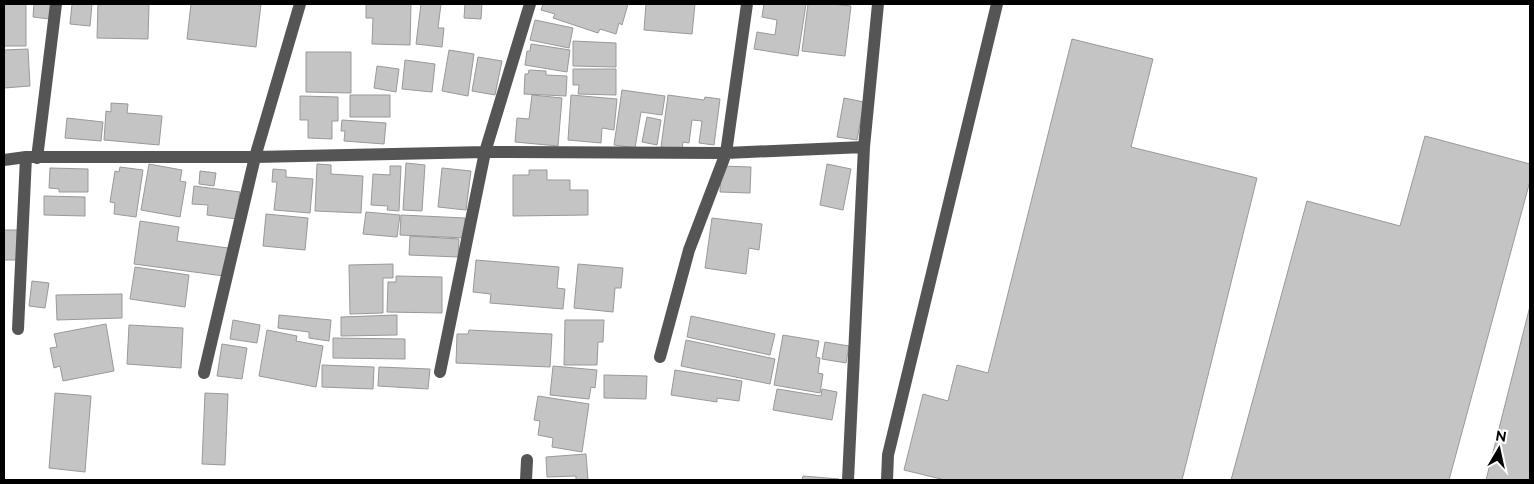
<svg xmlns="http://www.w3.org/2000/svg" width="1534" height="484" viewBox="0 0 1534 484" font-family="Raleway,sans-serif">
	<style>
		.building { fill: #c4c4c4; stroke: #999 }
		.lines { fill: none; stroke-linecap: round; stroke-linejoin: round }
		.minor { stroke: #555; stroke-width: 12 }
	</style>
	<rect width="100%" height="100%" fill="#fff"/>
	<path class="building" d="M4,4H26V46H4Z
		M34,4H51L50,19L33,17Z
		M72,4H92L90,26L70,24Z
		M98,4H149L148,39L97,38Z
		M191,4H261L256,47L187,39Z
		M366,4H411L410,45L372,44L373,18H366Z
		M421,4H441L438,28H444L442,47L416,44Z
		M465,4H482L481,19L464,18Z
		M543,4H628L622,25L619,23L616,34L600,29L598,33L553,18L555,14L541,10Z
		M646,4H695L692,34L644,30Z
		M764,4H806L798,56L754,49L757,32L775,35L777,20L762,17Z
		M808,4H831L851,6L845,56L802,51Z
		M535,20L573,28L569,48L530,40Z
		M1072,39L1153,59L1131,147L1257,178L1182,480H945L904,470L923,394L948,401L957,365L988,373Z
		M573,41L616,43V67L573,66Z
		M531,44L570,50L567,72L525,65L527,51H530Z
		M28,49L30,86L4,88V50Z
		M449,50L474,54L468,96L442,91Z
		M306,52H351V93L306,92Z
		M478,57L502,61L495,95L472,91Z
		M405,60L435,64L432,92L402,89Z
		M377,66L399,69L396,92L374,88Z
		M573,69H616V95L578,94L579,85H573Z
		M529,70L546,71V75L567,76L566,96L524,94L525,74H528Z
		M622,90L665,96L662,115L641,112L635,148L614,145Z
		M350,95H390V117H350Z
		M532,95L562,98L558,146L515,142L517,118L529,119Z
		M571,95L617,99L614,130L602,128L601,143L568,140Z
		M668,95L704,100L705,97L720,99L714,145L699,143L702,121L692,120L689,143L683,142L682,150L661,147Z
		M300,96L338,97V121H332V139L308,138V120H300Z
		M844,98L864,102L857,140L837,137Z
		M111,103L128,104L127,113L162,116L159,145L104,140L106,111L111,112Z
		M647,117L661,120L657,145L642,142Z
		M67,118L103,122L101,141L65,138Z
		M342,120L386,123L384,144L344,141L345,131H341Z
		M1425,136L1530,164V181L1449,480H1231L1307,201L1400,226Z
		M406,163L425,165L422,211L403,210Z
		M149,164L182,170L180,181L186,182L180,217L141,210Z
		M317,164L331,165V174L363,176L361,213L315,211Z
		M827,164L851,169L843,210L820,205Z
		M390,166H401L399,211L387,210L388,206L371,205L373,174L390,175Z
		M721,166L751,167L750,193L720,192Z
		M120,167L143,170L136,217L114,214L115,203L110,202L115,171L119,172Z
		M50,168L88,169V192H59V189L49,188Z
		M442,168L471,171L466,210L438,207Z
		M273,169L286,170V177L313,179L310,213L274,210L277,182H272Z
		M529,170H547V180H570V190H588V215L513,216V175H529Z
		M200,171L216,173L214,186L199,184Z
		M194,186L240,192L236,219L207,215L208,205L192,204Z
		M44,196L85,197V216L44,215Z
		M366,212L400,215L397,237L363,234Z
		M266,214L308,218L305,250L263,246Z
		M401,215L465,218V238L400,235Z
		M712,218L762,224L759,250L749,248L746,274L705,268Z
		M140,221L179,227L177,241L228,248L224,276L134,264Z
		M4,230H19V260H4Z
		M410,236L459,239L458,257L409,255Z
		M476,260L559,267L557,288L565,289L563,309L490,303L491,294L473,292Z
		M393,264V278H383V313L350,314L349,265Z
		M578,264L623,268L621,288H615L613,312L574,308Z
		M135,267L189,275L185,307L130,299Z
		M396,276L442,277V313L387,312L388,282H396Z
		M32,281L49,283L45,308L29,306Z
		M122,294V318L57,320L56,295Z
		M1530,306V480H1486Z
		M279,315L331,320L329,341L309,338V332L278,328Z
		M397,315V335L341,336V317Z
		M691,316L775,334L770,355L687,337Z
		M233,320L260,325L257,343L230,339Z
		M565,320H604L603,342H598L597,365H564Z
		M106,324L114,371L63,381L60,366L54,368L50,348L57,347L54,334Z
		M129,325L183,328L181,368L127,364Z
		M267,330L297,336L296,341L323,346L316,387L259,376Z
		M469,330L552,334L550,367L456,363L457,334H468Z
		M783,335L819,341L816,357L820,358L818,373L823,374L820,393L774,385Z
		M333,338L405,339V359L333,358Z
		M686,340L775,359L770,384L681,366Z
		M825,342L849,346L846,363L822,359Z
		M222,344L247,348L242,379L217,376Z
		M322,365L374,367L373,389L322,387Z
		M553,366L597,370L595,388L591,387L589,399L550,395Z
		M379,367L430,369L428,389L378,386Z
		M675,370L742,381L739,401L717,398V402L671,395Z
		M604,375L647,376L646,399L604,398Z
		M777,389L821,396L822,389L837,392L832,420L773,410Z
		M55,393L91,396L85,472L49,468Z
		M205,393L228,394L225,465L202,464Z
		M538,396L589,404L582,452L552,447L553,438L538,435L540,421L534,420Z
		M586,454L588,480H576V476L547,477L546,457Z
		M803,476L839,479L838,480H802Z"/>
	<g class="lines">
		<path class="minor" d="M37,158L56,4
			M4,160L26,157H255L485,152L726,153L864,147
			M18,329L26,157
			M660,357L689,250L726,153L747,4
			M440,372L485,152L530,4
			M204,373L255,157L300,4
			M526,480L527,460
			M848,480L864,147L878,4
			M887,480L888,455L997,4"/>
	</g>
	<rect width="1534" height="484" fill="none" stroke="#000000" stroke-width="10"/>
	<g transform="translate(1499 449) rotate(9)" stroke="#ffffff" stroke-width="4" paint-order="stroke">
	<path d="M0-4L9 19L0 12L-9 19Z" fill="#000000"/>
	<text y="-8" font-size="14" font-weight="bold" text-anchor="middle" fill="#000000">N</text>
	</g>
</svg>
